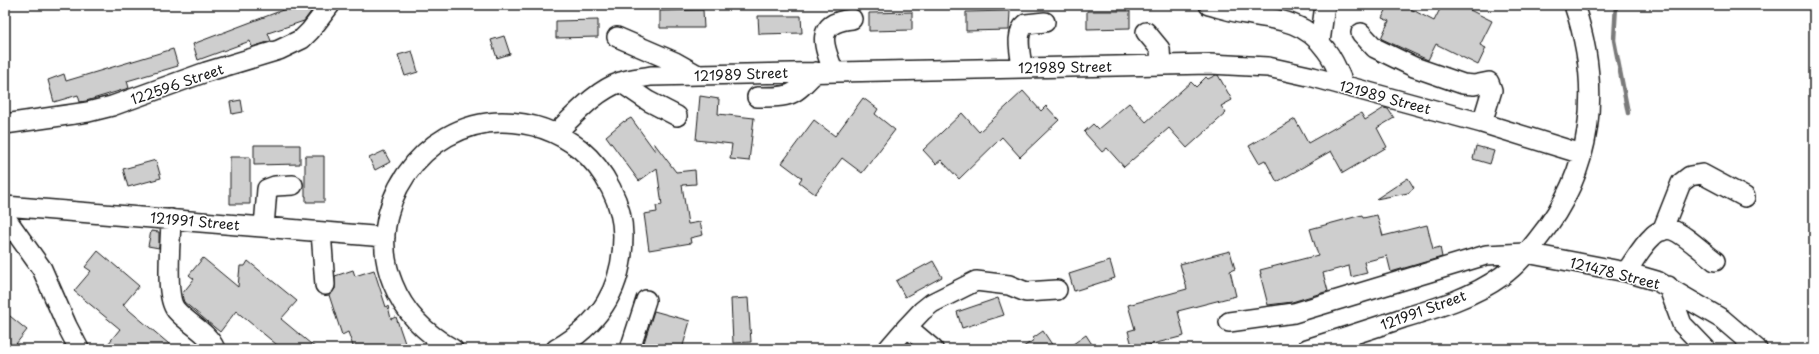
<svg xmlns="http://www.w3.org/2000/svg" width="1819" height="354" viewBox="0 0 1819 354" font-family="'Playpen Sans',sans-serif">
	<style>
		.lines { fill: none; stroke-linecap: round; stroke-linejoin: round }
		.stream { stroke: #7a7a7a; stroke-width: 4.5 }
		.building { fill: #cecece; stroke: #1c1c1c }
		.minor-casing { stroke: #1c1c1c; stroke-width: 22 }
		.minor { stroke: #fff; stroke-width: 19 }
		.labels { text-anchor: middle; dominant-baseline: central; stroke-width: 3; stroke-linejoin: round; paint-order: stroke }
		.street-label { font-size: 14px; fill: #1c1c1c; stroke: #fff }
	</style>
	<rect width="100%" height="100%" fill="#fff"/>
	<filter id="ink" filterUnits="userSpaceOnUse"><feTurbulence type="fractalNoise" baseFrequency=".025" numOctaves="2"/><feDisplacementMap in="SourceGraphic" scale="8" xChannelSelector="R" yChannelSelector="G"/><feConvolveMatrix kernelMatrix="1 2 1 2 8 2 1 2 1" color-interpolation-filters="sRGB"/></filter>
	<g filter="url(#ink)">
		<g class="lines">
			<path class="stream" d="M1616,5L1614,40L1628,113"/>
		</g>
		<path class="building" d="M296,5L315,6L304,21L268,33L271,41L252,47L250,41L198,60L193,44Z
			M1389,5H1403L1434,21L1442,5H1460L1492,21L1480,45L1486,48L1478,65L1436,44L1428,60L1382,39L1381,38L1389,21L1382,18Z
			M703,10L704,28H660V11Z
			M1010,11L1009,30L966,31V12Z
			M1087,11H1130V28L1087,29Z
			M912,12V30L869,31V13Z
			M758,16H801L802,33L759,34Z
			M598,20V37L556,38V21Z
			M504,36L510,54L497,58L491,40Z
			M173,49L178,66L127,81L129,88L86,101L80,102L78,95L54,102L48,80L64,74L66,81Z
			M412,51L418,72L405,76L398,55Z
			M1216,75H1218L1232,100L1221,106L1226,113L1187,148L1169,128L1124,167L1107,148L1102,152L1084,132L1093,124L1098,129L1129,103L1146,122L1191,82L1196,87L1206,77L1208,79Z
			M1023,91L1041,111L1046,106L1059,120L1020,157L1002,137L959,179L941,160L936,164L923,150L962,113L979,132Z
			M700,96L719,99L718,114L754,118L749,161L730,159L732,144L696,140Z
			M863,98L878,109L875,114L895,130L862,173L842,158L815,194L799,182L802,178L782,163L814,120L835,136Z
			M241,100L243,112L232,114L230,102Z
			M1384,108L1388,109L1394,118L1377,128L1387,147L1343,173L1331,151L1277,182L1265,160L1259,163L1249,146L1295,119L1308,143L1361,113L1365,120Z
			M631,118L655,151L654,143L676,172L695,170L696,184L682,185L688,224L700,222L703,235L690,238L691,243L649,250L644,214L657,212L656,206L662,205L657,168L639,181L606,136L624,121V122Z
			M254,145H300V164L254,165Z
			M1476,146L1494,151L1490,164L1473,159Z
			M384,151L390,162L375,170L369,158Z
			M305,156H324V202H306V196H305Z
			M230,157H250V204H230Z
			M156,160L161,178L128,187L123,169Z
			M1408,178L1414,188L1408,193L1376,199Z
			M1362,215L1363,218L1377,215L1383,236L1427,225L1433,249L1440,247L1442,257L1391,272L1387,256L1364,262L1367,273L1351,277L1349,266L1323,273L1328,291L1292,302L1268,305L1260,274H1261L1260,270L1318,255L1310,229Z
			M151,231L159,232V248L148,246Z
			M98,251L139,286L123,305L175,349H104L120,329L74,291L91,271L85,267Z
			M1230,251L1235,269L1230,271L1236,296L1178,311L1184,336L1133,349L1128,331L1135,329L1128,305L1187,289L1180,264Z
			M203,258L238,287L240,266H245L248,261L297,301L281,319L317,349H282L236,311L220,332L184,302L183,299L182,294L194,279L189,275Z
			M933,261L942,277L905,297L896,281Z
			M1110,261L1115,278L1074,291L1069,274Z
			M353,270L355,276L374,270L386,307L388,306L391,319L396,317L407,349H354L348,332L342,335L329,295L335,289V276Z
			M748,298L751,342L733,343L731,299Z
			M998,298L1004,315L962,328L957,312Z
			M654,311L690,321L682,349H642Z
			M5,312L27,330L12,349H5Z
			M1043,331L1055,349H1020L1034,340L1033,338Z
			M1086,335L1095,349H1066Z"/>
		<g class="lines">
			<defs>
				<path id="minor" d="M1209,5C1221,8 1233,12 1245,14C1276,19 1306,21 1326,50C1334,60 1339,73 1344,85
					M1146,32L1160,49L1161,65
					M1361,33L1375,48L1414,67L1463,84L1474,85L1489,82L1492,90L1482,123
					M617,37L675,62L698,75
					M1320,42L1325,5
					M1022,68C1021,54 1014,33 1026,24L1045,22
					M834,72C823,45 814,23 852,19
					M620,82L648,101L677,116
					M757,97C792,97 792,97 816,72
					M5,124L88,112L112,106L206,72L279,50L302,39L310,31L330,5
					M556,133C575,115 595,91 621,82C631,78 641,78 651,76L1210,64L1268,67L1313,77L1482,123L1582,154
					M5,206L385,237
					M5,217L42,269L67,326L79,349
					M171,219C171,239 164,296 176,310C188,324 208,332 215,349
					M264,227L267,189L275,186L293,185
					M1662,231L1681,183L1690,176L1702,174L1745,197
					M321,232L325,285
					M1626,272C1634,261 1642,246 1652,237C1656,232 1665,228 1672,230C1683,233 1704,253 1715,261
					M1668,286L1682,324L1706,349
					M1229,322L1294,313L1486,255L1526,253L1626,272L1657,281L1722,319L1757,349
					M453,349C426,334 405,314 393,284C362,209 422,122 502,122C531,122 557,131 580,149C605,170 623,204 623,236C623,288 600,324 556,349
					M630,349L646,300
					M888,349L907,327
					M933,349L907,327L922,311L932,303L976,281L1009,285L1026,292L1057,290
					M1307,349C1339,339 1371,329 1403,318C1437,308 1473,297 1502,276C1516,266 1528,252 1538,239C1594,170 1602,88 1574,5"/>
			</defs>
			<use href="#minor" class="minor-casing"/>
			<use href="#minor" class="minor"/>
		</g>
	</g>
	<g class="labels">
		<g class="street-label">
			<text transform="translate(1065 67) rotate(-1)">121989 Street</text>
			<text transform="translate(741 74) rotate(-2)">121989 Street</text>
			<text transform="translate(177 84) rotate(-19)">122596 Street</text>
			<text transform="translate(1385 97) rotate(15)">121989 Street</text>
			<text transform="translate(195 221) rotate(5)">121991 Street</text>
			<text transform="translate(1615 273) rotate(14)">121478 Street</text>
			<text transform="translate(1423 310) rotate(-20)">121991 Street</text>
		</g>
	</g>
	<rect width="1819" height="354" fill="none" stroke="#fff" stroke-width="20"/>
	<rect x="10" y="10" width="1799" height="334" fill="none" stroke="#1c1c1c" stroke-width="1.5" filter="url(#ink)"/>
</svg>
